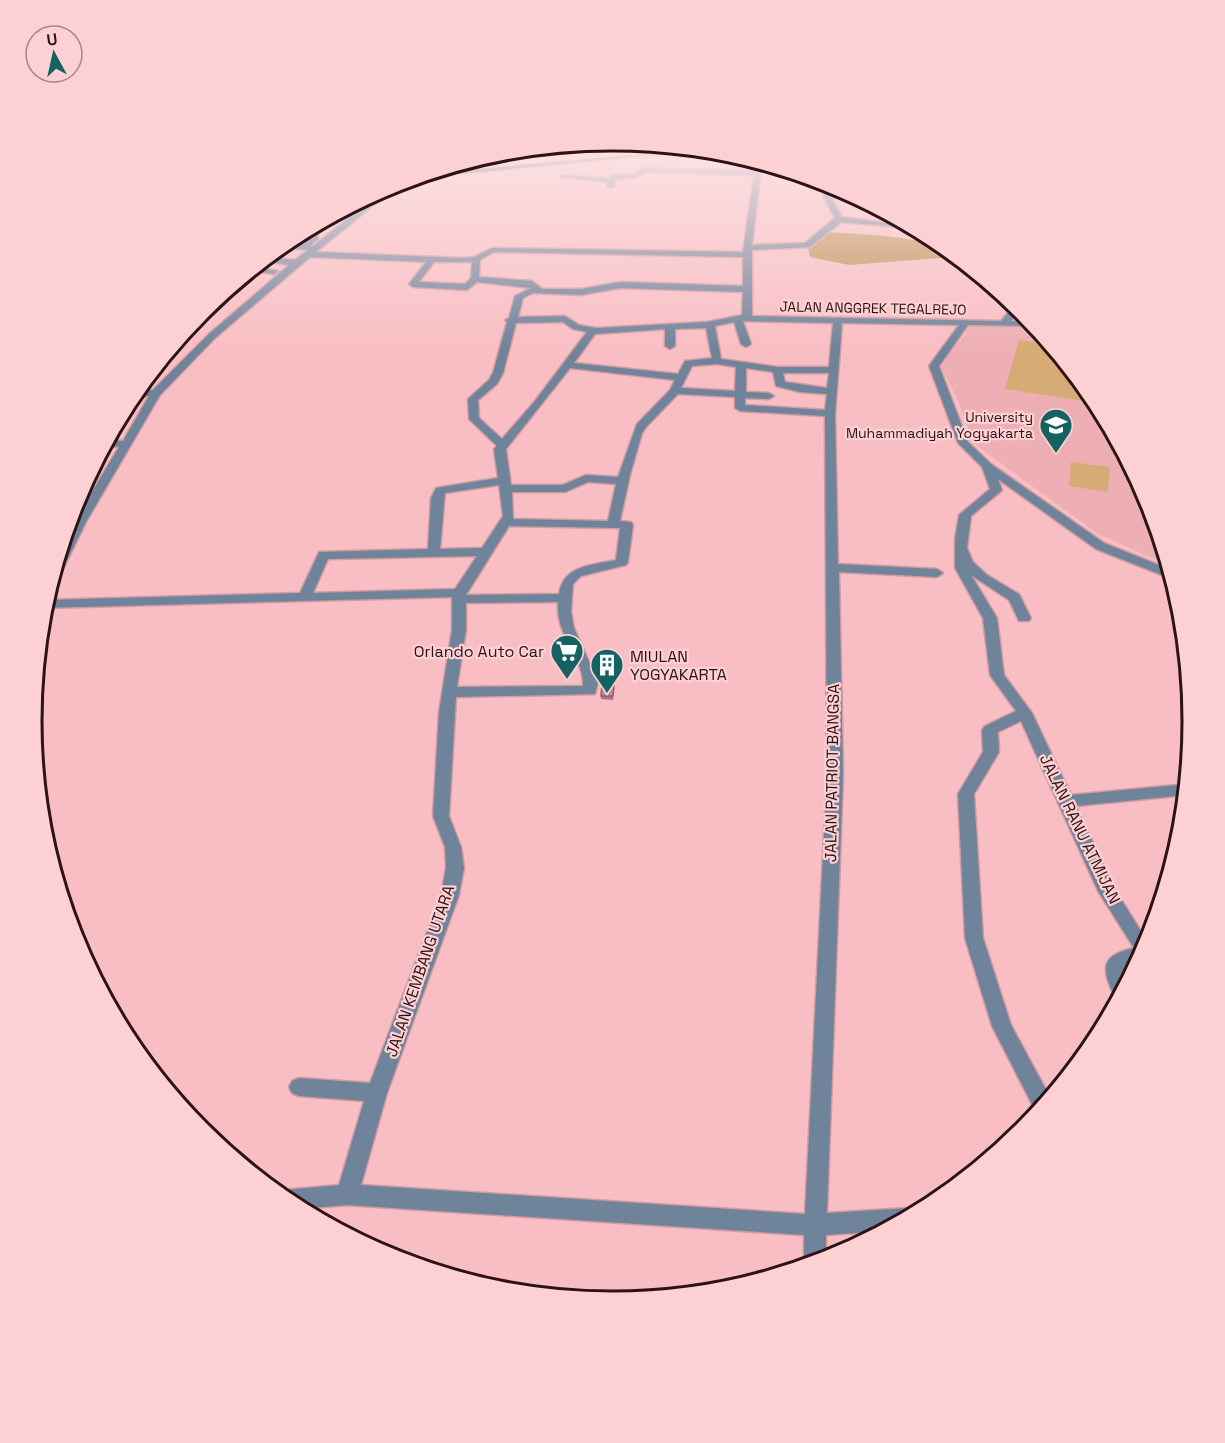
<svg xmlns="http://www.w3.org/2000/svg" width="1225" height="1443" viewBox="0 0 1225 1443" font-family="'Space Grotesk',sans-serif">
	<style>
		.built { fill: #edafb3 }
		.green { fill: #d6ab75 }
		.forest { fill: #bb8d4f }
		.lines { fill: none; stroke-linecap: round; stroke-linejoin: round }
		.minor-casing { stroke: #d09ca0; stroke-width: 3 }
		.highway-casing { stroke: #d09ca0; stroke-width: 3 }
		.minor { fill: #6f839b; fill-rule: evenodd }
		.highway { fill: #0a2d52; fill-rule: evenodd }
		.wall { fill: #af728b }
		.building { fill: #cc84a2; stroke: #8f5c71; stroke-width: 1.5 }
		.labels { text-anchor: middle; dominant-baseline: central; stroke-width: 4.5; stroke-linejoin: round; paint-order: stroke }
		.far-street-label { font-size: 14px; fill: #2d1316; stroke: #fdd0d3 }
		.far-poi-label { font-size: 14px; fill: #2d1316; stroke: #fdd0d3; text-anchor: end }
		.poi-label { font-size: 16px; fill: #2d1316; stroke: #fdd0d3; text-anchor: end }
		.street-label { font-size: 16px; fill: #2d1316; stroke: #fdd0d3 }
		.rim { fill: none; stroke: #2d1316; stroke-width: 3 }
	</style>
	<rect width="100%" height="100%" fill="#f9bec3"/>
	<path class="built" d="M545,147H619V157L566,163L516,151L492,170L445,168L500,152Z
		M969,325H1035L1096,399L1149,499L1170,566L1098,534L973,443L958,400L941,367L945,357L965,335Z"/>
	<path class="green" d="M1019,340L1051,344L1098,403L1005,389Z
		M1071,462L1110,467L1108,492L1069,486Z"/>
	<path class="forest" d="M826,232C849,233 946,237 954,257L849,265L810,257L808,248Z"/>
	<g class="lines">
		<defs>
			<path id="minor" d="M756,161L762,163L752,245L805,243L835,218L823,196L824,181L831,183V194L855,196L862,199H832L842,217L903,225L899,227L841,222L810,247L752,250V316L1001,321L1015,304L1021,309L1011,321H1032L1036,326L968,325L939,366L968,442L991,464L1104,543L1171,570L1172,579L1096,549L998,479L1002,490L1000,492L971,516L967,548L973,562L987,575L1019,594L1031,618L1029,621H1019L1009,600L971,575L997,618L1004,675L1032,713L1071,795L1187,784L1186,795L1076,806L1114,888L1149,944L1140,961L1124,967L1128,984L1119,1000H1116C1102,970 1098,956 1134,948L1098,891L1021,721L998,732L999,752L974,794L983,938L1011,1025L1051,1099L1037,1114L992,1026L965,938L958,794L983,752L982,730L985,726L1016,711L990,675L983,618L955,568V539L959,515L990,489L982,467L958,443L929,366L959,325L842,323L835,415L838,564L937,569L943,573L937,577L839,572L843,775L827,1213L909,1208L918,1214L885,1231L826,1235V1261L804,1268V1235L347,1205L299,1209L276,1193L284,1190L339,1185L364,1101L299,1096L292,1093L289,1087L292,1081L299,1078L370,1083L441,895L446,868L445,847L433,816L439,712L452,630V597L43,608L45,600L300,593L319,552L428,549L431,498L436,488L498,478L494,449L497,446L469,419L468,399L489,380L493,373L507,322L505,320L509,318L515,296L531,288L477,282L467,290L413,287L409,284L426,262L310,257L215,338L160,395L86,522L58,579L50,582C66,532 92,492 119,447L104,446L107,440L123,441L149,396L131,397L136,391L153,390L209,334L289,265L262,261L267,257L295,260L308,250L279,247L284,243L302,245L308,239L293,237L300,233L318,235V239L311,245L313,246L390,185L401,183L316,252L463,258L474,257L492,248L743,252L754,175L645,172L635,178L615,179V186L611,188L607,186L608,182L560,177L564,175L608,178L612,175L633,174L643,168L754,171ZM494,252L743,257V286L620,282L581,289H542L532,281L479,277L480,260ZM434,262H472L471,278L465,284L419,282ZM620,288L743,292L742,315L707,322L597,328L579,325L565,316L518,317L523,298L533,293L581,295ZM743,321L833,323L829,367H778L721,359L715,326L734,322L741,344L746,347L751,344ZM563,322L573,329L587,332L535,401L502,439L479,418L478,400L497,384L503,373L516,323ZM706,328L712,358L685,361L678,374L574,363L595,334L665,329V346L670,349L675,346V329ZM717,364L736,367L735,391L681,388L692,366ZM570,368L675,380L670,390L637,424L618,477L586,475L563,485H511L506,449ZM746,368L773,372L776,386L800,392L827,394L825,410L745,405V398L769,399L774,396L769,393L746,392ZM783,373H829L827,388L785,382ZM678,394L735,397V408L740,411L825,416L827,775L805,1214L361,1185L387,1093L459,895L464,868L461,847L449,816L456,697L595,694L598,682L574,628L571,612L573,584L581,576L626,565L628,562L633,525L631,522L620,521L630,475L642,433L647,426ZM588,482L616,484L608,521L513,519L512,492H565ZM499,485L503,516L482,548L440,549L445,493ZM509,526L620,528L616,560C593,565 563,565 559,594L466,595ZM477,556L455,589L313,593L328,559ZM558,602C555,636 585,659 583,686L457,687L466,630V603Z
				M905,222L912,226L911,229L926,233H904Z
				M967,265H968L981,276H969Z
				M255,267L278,271L274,274L250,271Z"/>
			<path id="highway" d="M694,149L708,150L408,179L425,174Z"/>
		</defs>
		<use href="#minor" class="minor-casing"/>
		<use href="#highway" class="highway-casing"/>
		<use href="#minor" class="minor"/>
		<use href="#highway" class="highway"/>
	</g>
	<path class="wall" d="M602,685L614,686L613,700L601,699Z"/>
	<path class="building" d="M602,685L614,686L613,696H601Z"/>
	<linearGradient id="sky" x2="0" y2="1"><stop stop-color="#79a8ae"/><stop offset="0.42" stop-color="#fce2e4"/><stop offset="1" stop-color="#fce2e4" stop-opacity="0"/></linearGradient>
	<rect width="1225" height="349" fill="url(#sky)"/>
	<defs>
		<symbol id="university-pin" viewBox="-11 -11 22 30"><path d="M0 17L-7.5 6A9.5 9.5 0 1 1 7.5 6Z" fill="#146362" stroke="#fdd0d3"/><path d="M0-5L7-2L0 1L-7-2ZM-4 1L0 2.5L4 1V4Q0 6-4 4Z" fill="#fff"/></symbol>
		<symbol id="supermarket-pin" viewBox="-11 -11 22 30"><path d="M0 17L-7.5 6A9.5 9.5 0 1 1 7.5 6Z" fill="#146362" stroke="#fdd0d3"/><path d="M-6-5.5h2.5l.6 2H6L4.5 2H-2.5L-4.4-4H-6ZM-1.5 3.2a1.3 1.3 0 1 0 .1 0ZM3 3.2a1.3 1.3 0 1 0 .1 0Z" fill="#fff"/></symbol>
		<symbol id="building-pin" viewBox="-11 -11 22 30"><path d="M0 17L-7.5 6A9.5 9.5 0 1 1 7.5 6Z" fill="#146362" stroke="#fdd0d3"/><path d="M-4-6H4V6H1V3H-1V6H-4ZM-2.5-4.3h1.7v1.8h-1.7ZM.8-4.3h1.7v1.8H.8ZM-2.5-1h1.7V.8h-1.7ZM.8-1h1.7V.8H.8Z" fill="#fff"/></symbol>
	</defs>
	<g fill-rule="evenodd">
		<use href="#university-pin" x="1037" y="406" width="38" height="52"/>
		<use href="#supermarket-pin" x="548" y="632" width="38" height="52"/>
		<use href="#building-pin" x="588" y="646" width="38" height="52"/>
	</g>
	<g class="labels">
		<g class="far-street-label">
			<text transform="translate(873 308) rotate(1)">JALAN ANGGREK TEGALREJO</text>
		</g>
		<g class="far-poi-label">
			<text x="1033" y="417">University<tspan x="1033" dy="16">Muhammadiyah Yogyakarta</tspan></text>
		</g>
		<g class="poi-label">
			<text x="544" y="651">Orlando Auto Car</text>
			<text x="630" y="656" text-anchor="start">MIULAN<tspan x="630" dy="18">YOGYAKARTA</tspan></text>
		</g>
		<g class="street-label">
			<text transform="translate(832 773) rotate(-89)">JALAN PATRIOT BANGSA</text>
			<text transform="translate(1080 829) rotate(64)">JALAN RANU ATMIJAN</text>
			<text transform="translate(420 971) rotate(-71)">JALAN KEMBANG UTARA</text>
		</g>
	</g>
	<path d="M0 0H1225V1443H0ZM42 721a570 570 0 1 1 1140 0a570 570 0 1 1-1140 0Z" fill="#fdd0d3" fill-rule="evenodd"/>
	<path class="rim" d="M42 721a570 570 0 1 1 1140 0a570 570 0 1 1-1140 0Z"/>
	<g transform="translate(54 54) rotate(352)"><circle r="28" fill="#fdd0d3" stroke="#aa8487" stroke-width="1.5"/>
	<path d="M0-4.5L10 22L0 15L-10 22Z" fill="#146362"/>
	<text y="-9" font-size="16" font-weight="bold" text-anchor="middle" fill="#2d1316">U</text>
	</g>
</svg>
